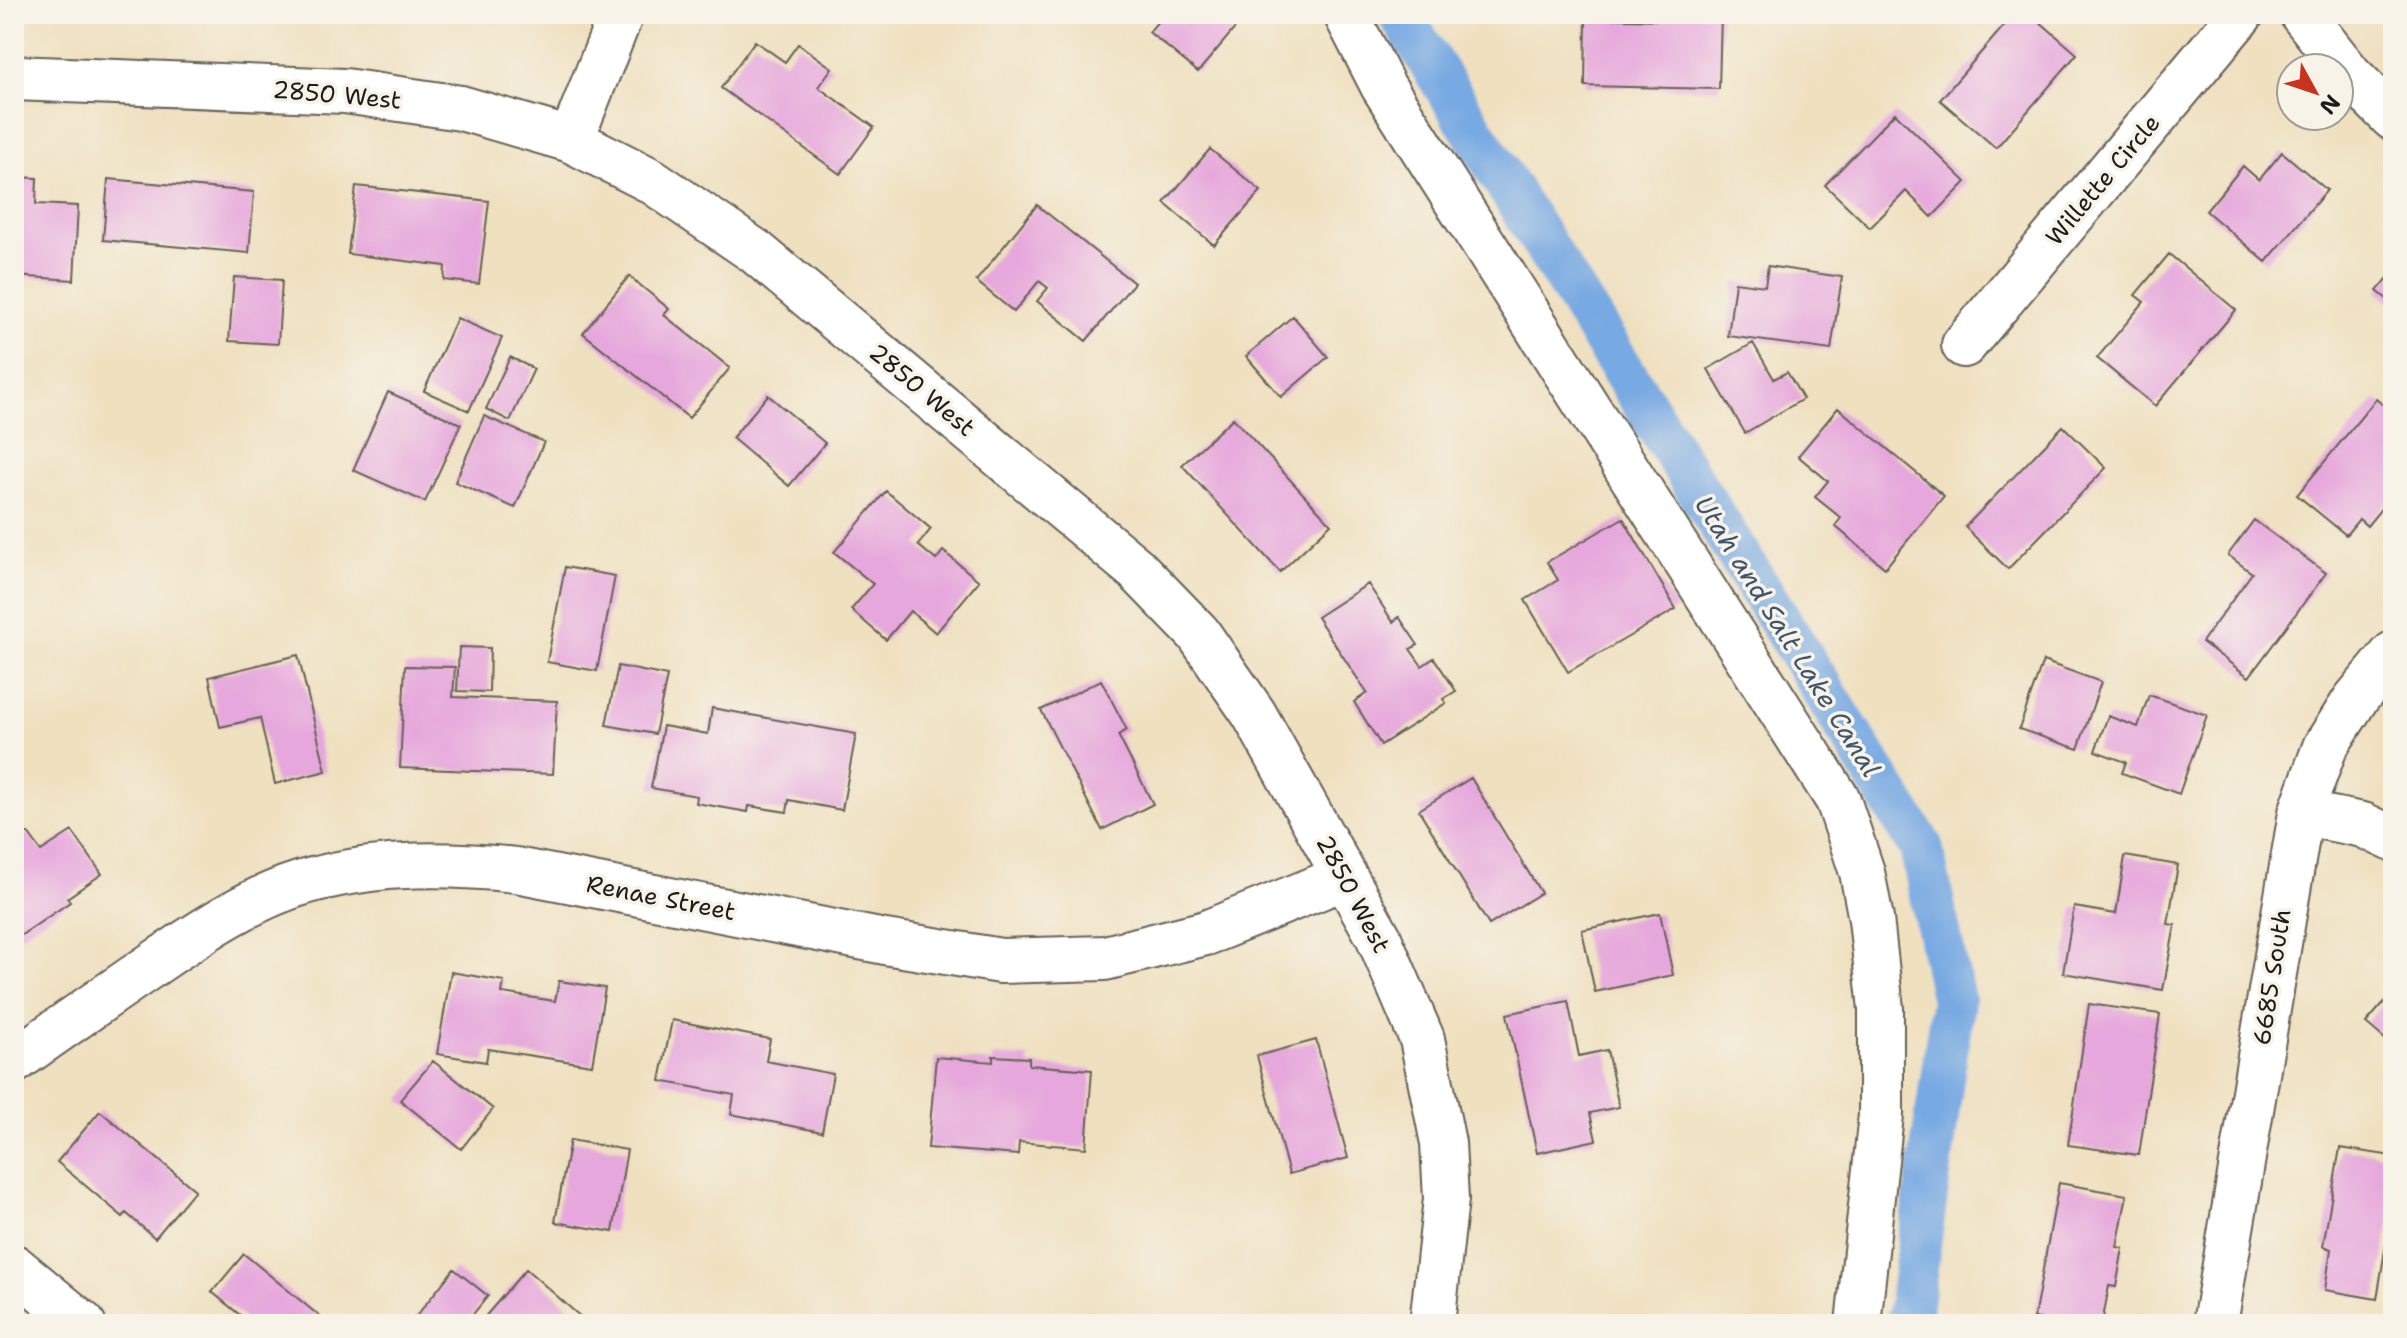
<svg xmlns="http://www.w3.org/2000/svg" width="2407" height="1338" viewBox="0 0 2407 1338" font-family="'Shantell Sans',sans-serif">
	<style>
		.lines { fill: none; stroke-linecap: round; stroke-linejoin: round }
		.canal { stroke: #77a9e2; stroke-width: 44 }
		.building { fill: #e6a8dc }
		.minor-casing { stroke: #666155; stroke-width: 48 }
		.minor { stroke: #fff; stroke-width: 44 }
		.labels { text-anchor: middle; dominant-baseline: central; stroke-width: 7; stroke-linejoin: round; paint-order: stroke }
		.street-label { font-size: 24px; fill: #1c1c1c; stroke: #f7f3e8 }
		.water-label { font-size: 26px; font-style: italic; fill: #40546b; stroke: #f7f3e8 }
	</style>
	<rect width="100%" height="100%" fill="#f7f3e8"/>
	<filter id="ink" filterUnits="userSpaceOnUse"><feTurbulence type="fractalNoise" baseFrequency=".0125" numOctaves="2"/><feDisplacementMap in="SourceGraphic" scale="16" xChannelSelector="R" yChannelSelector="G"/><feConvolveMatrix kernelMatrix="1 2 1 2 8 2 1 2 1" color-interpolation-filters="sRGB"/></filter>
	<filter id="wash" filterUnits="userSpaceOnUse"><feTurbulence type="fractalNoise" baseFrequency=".006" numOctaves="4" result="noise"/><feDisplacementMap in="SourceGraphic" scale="32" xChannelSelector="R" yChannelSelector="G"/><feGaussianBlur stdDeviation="1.8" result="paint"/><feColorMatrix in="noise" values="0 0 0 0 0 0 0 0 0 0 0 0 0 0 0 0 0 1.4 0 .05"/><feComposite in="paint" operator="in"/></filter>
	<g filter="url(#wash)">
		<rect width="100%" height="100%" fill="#efe0c0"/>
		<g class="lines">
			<path class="canal" d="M1400,14L1921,847L1953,1000L1908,1324"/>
		</g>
		<g id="blocks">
			<path class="building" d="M1164,14H1234L1242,20L1198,72L1149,32Z
				M1665,14H1721L1719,89L1585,86L1586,18L1665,20Z
				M2014,14H2031L2077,54L1996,148L1940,100Z
				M755,41L785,62L798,44L832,68L818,87L874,127L840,174L721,88Z
				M1895,113L1966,182L1932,217L1906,191L1870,228L1825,185Z
				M1210,149L1261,191L1214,245L1164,203Z
				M2282,152L2327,190L2266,262L2206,211L2243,166L2259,180Z
				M14,177L37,178L36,204L78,206L74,280L14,276Z
				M108,179L254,192L249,253L103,240Z
				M356,186L489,201L479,284L444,280L445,266L348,254Z
				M1037,205L1134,283L1086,341L1037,301L1048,288L1039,281L1014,312L976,281Z
				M2169,254L2236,310L2155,406L2097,358L2144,302L2135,295Z
				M1768,266L1842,277L1831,350L1728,336L1735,282L1765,286Z
				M2393,272V304L2377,291Z
				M629,276L669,309L664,315L730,368L689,418L583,333Z
				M234,277L282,280L278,344L229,341Z
				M1293,316L1328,357L1281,397L1246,356Z
				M457,318L502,338L469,411L424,391Z
				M1753,343L1774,379L1787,372L1803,399L1745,433L1708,369Z
				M510,357L534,369L510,421L486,409Z
				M388,392L461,424L425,502L353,470Z
				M768,395L825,443L789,486L732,438Z
				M2376,399L2393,413V494L2367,526L2359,519L2346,535L2297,495Z
				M1838,408L1944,496L1885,568L1835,526L1841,518L1815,497L1828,481L1798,456Z
				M484,416L544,442L515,508L455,482Z
				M1233,418L1331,524L1280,572L1182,465Z
				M2063,426L2106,468L2008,569L1965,527Z
				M886,491L931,529L918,545L936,560L943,551L979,581L936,633L910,611L886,640L851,610L873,584L834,552Z
				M1623,518L1676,609L1568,672L1525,600L1558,580L1547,562Z
				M2254,520L2326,573L2249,677L2202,642L2252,573L2228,555Z
				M565,567L615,576L597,671L547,662Z
				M1368,584L1393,622L1399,617L1418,645L1410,649L1422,666L1434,658L1456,691L1443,699L1446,703L1381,745L1354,702L1367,693L1317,617Z
				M459,647L490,648L489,692L457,691Z
				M298,655L326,771L275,784L260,718L220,727L209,677Z
				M2043,661L2101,682L2078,749L2019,729Z
				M405,666L455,667L453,697L557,701L553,774L400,768Z
				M618,666L667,676L655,734L606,725Z
				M1101,680L1127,730L1118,735L1153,804L1102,830L1041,710Z
				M2149,695L2207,715L2179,794L2122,773L2126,762L2095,751L2108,716L2138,727Z
				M712,708L856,734L842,810L789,800L787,812L749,806L748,812L696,803L697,796L651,788L663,726L708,734Z
				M1471,778L1541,893L1489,925L1419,810Z
				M72,831L102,874L67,898L70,902L14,940V842L28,833L41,851Z
				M2125,856L2178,865L2168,924L2175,925L2163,990L2063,973L2074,907L2116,914Z
				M1660,913L1673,975L1595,992L1582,930Z
				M451,972L504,981L502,993L555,1001L559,981L605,988L592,1065L488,1049L486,1062L437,1054Z
				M2393,992V1046L2366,1023Z
				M1568,1001L1579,1056L1607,1050L1619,1107L1590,1113L1596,1140L1537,1153L1507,1014Z
				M2089,1004L2160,1014L2139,1155L2068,1145Z
				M672,1020L770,1039L766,1061L833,1074L822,1132L731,1114L734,1095L660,1081Z
				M1316,1040L1348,1158L1289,1174L1257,1056Z
				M993,1056L1029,1058V1065L1092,1070L1086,1148L1019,1142L1018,1155L928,1148L936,1057L993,1062Z
				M433,1061L493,1109L461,1149L400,1100Z
				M100,1111L195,1190L155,1238L126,1213L123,1217L57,1162Z
				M570,1140L627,1150L613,1232L555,1222Z
				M2340,1148L2393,1156V1201L2377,1299L2325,1290L2331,1249L2323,1246Z
				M2059,1183L2127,1195L2117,1247L2123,1248L2116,1287L2109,1286L2102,1324H2065L2034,1318Z
				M244,1254L329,1324H243L246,1320L212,1292Z
				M454,1269L488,1296L465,1324H410Z
				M526,1269L582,1318L577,1324H489L483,1319Z"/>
		</g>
	</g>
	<g filter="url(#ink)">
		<use href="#blocks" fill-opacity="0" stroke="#666155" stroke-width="2"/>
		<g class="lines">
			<defs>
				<path id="minor" d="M1346,14L1383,86L1838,800L1862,872L1871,919L1881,1009V1115L1858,1324
					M2302,14L2350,75L2393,118
					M14,78L345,91L461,108L571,140L652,181L756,252L1136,569L1198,633L1254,714L1378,936L1422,1039L1443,1143L1446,1199L1432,1324
					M571,140L621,14
					M1964,345L2241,14
					M2301,813L2363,825L2393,839
					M14,1061C61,1028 108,995 155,963C205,929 256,894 316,879C383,862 449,863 516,870L885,942L1001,961L1105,958L1206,933L1345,877
					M14,1267L83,1324
					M2215,1324L2301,813L2325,747L2355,700L2393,654"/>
			</defs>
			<use href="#minor" class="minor-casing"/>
			<use href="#minor" class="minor"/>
		</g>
	</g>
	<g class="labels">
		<g class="street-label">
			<text transform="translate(337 95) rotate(5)">2850 West</text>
			<text transform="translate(2103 180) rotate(-50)">Willette Circle</text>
			<text transform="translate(922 390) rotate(40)">2850 West</text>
			<text transform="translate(1353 894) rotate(62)">2850 West</text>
			<text transform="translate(661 898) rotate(11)">Renae Street</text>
			<text transform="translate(2272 977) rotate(-81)">6685 South</text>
		</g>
		<g class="water-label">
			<text transform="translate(1788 636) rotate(58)">Utah and Salt Lake Canal</text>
		</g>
	</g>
	<rect width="2407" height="1338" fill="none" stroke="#f7f3e8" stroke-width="48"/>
	<g transform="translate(2315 92) rotate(130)"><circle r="38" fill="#f7f3e8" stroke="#9f9d96" stroke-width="2"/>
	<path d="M0-6L14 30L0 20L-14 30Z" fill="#c8321e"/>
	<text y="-12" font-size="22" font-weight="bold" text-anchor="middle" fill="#1c1c1c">N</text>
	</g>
</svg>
